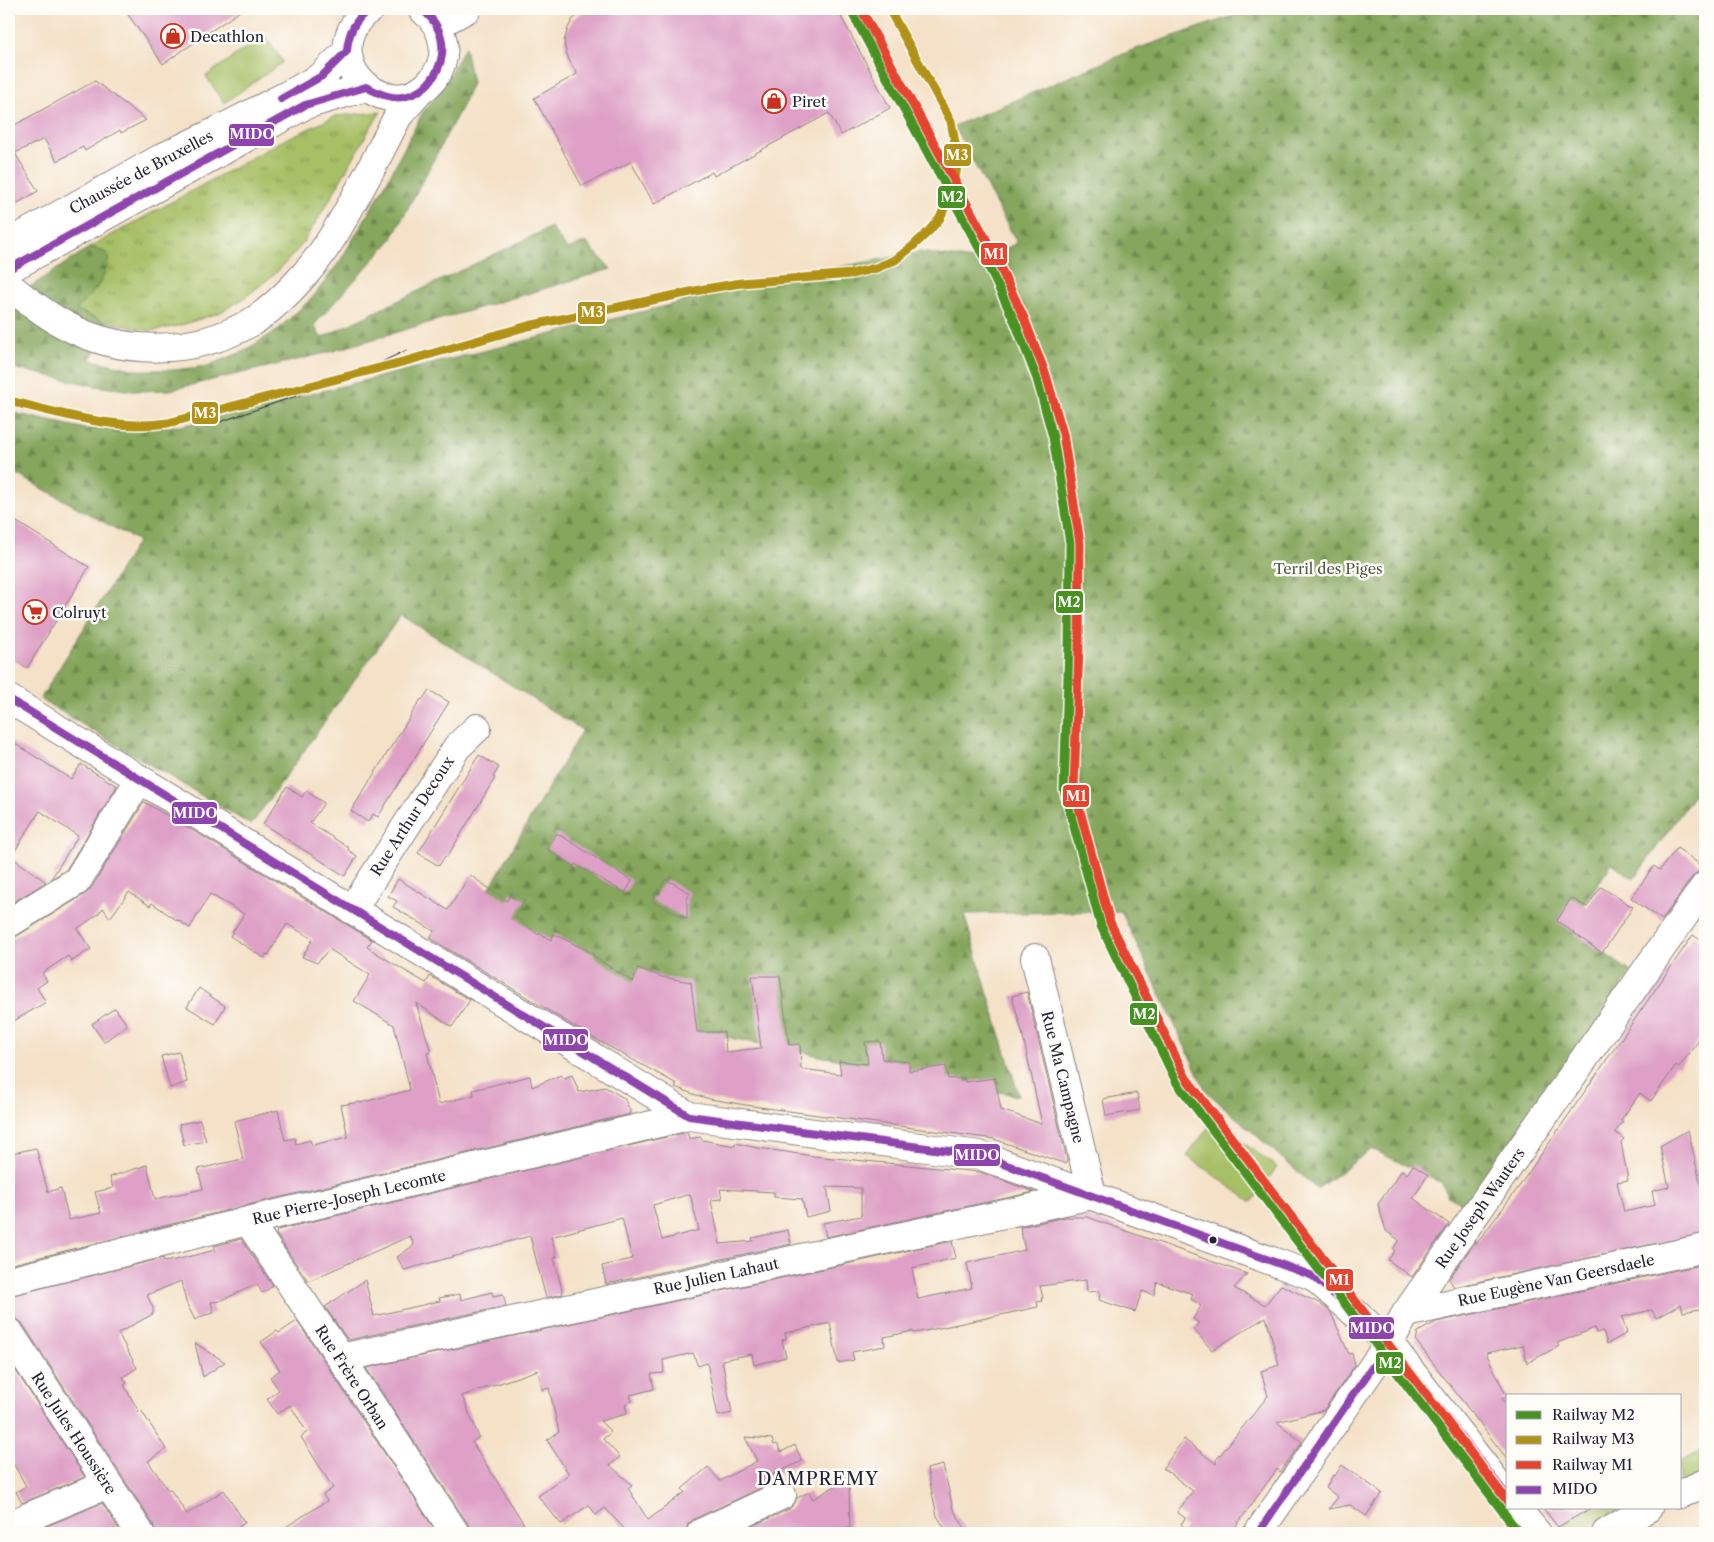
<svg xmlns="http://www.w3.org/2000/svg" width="1714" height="1542" viewBox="0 0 1714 1542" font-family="'Libre Caslon Text',serif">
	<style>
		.grass { fill: url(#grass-tufts); stroke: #647150 }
		.forest { fill: url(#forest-firs); stroke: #54644b }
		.pitch { fill: #a7c066; stroke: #647150 }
		.building { fill: #dea0c6; fill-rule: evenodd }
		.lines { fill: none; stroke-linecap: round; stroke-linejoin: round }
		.minor-casing { stroke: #8b8281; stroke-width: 30 }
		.major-casing { stroke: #8b8281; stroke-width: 30 }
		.highway-casing { stroke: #8b8281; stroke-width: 30 }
		.minor { stroke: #fff; stroke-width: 28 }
		.major { stroke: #fff; stroke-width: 28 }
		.highway { stroke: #fff; stroke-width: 28 }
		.tram { stroke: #22223b; stroke-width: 1 }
		.bus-1-casing { stroke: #fdfcf7; stroke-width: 11 }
		.bus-1 { stroke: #8e44ad; stroke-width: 8 }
		.rail-1-casing { stroke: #fdfcf7; stroke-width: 12 }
		.rail-2-casing { stroke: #fdfcf7; stroke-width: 12 }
		.rail-3-casing { stroke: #fdfcf7; stroke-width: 12 }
		.rail-1 { stroke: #489224; stroke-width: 9 }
		.rail-2 { stroke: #b29219; stroke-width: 9 }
		.rail-3 { stroke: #e5442e; stroke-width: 9 }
		.bus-dot { fill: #22223b; stroke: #fdfcf7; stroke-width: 2 }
		.labels { text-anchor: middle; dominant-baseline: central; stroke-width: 5; stroke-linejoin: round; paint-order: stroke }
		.poi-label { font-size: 15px; fill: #22223b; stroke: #fdfcf7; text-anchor: start }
		.street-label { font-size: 15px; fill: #22223b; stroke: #fdfcf7 }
		.park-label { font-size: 15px; fill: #51594a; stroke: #fdfcf7 }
		.quarter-label { font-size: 18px; letter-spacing: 1px; fill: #22223b; stroke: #fdfcf7 }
		.line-badge { stroke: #fdfcf7; stroke-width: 2 }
		.badge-label { font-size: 14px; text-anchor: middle; font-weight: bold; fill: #fff }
	</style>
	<defs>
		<pattern id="grass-tufts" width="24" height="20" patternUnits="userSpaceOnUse" patternTransform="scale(1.25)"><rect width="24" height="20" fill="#a7c066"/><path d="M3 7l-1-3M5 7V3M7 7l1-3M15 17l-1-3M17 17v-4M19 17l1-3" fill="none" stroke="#889c55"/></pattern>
		<pattern id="forest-firs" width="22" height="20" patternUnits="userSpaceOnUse" patternTransform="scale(1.25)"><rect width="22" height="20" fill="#85a65b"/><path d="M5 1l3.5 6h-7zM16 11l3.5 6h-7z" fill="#6c874c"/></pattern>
	</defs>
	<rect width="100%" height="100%" fill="#fdfcf7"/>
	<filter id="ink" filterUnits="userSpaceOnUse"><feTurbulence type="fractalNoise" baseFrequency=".02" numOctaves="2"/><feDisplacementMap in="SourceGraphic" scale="10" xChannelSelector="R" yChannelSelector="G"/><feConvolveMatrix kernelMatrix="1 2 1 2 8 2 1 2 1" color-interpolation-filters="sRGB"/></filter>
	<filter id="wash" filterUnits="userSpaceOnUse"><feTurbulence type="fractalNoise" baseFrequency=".0096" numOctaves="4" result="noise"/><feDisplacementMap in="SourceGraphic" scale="20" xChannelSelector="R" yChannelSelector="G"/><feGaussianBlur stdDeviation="1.12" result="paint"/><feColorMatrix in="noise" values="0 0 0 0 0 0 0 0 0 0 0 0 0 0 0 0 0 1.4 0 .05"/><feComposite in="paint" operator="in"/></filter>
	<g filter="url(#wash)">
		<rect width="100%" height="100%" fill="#f4e1c7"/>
		<path class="grass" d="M381,112L372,125L326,206L301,246L276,273L243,299L219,313L178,326L151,331L106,322L75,310L96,289L109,256L90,247L282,141L336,116Z
			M1705,1449V1474L1680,1485V1462Z
			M1593,1508H1624L1613,1513L1580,1533H1558L1556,1528Z"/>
		<path class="forest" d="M1253,9H1705V780L1634,879L1612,864L1567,927L1631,972L1478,1211L1447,1196L1442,1183L1372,1149L1317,1189L1206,1091L1121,911L964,914L1019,1096L671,1026L475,913L582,730L401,615L251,825L40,699L138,541L9,470V412L86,429L181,426L766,281L920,252L980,261L1017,243L954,126L1130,51Z
			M465,47L472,83L462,106L391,240L314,325L321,338L551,227L567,249L586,242L611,269L326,353L170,390L133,391L95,386L9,367V301L90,247L105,252L109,256C105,283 94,291 76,310L106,322L91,360L137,370H174L207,366L242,352L276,331L313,297L340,261L385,185L423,112L441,90Z"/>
		<path class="pitch" d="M264,35L283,62L224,103L206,76Z
			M1213,1121L1277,1167L1252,1202L1187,1156Z"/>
		<g id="blocks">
			<path class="building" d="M124,9H243L163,64Z
				M587,9H837L890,108L841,135L829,113L714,176L712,172L654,204L631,162L582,186L534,98L577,74L569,60L565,48L564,41L568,28L573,19Z
				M95,81L146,120L121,133L120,130L85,151L83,147L57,161L44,139L15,153L38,191L9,208V128Z
				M9,517L89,567L27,668L9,657Z
				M429,690L449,702L378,817L373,814L368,822L351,811L421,699L422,700Z
				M9,740L71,779L81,764L117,786L66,870L51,879L78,836L40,811L11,857L46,882L9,905Z
				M479,755L499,767L493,777L495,778L447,857L445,856L439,866L418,853Z
				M287,787L302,797L306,791L324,803L310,823L349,848L348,850L357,856L345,876L263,824Z
				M144,802L189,828L372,940L367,947L402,969L426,983L430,976L470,1000L452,1027L416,1003L431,1052L427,1053L439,1104L474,1095L473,1090L530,1076L532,1087L561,1075L562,1079L572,1075L579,1092L605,1087L624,1098L630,1110V1114L244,1206L9,1265V1154L36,1148L48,1192L61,1188L69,1220L101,1213L95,1192L113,1188L110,1177L147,1165L155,1199L203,1189L198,1169L243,1159L234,1121L278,1110L285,1140L295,1138L296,1144L310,1140L312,1145L348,1137L341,1105L360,1102V1103L410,1090L394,1025L354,1001L370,975L329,949L317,963L302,957L313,939L287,924L268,955L266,954L264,958L230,936L244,914L210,894L190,928L178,920V921L152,903L150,906L129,892L110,918L103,908L97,915L77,929L91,949L72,961L68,956L42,973L47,981L37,988L46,1002L14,1021L9,1013V939L17,936L85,894L90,890Z
				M557,833L632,881L625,893L575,864L574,866L547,849Z
				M1677,848L1705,868V870L1698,872L1692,877L1662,920L1631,898L1654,866L1660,870Z
				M470,875L507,901L512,892L525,900L515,917L539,935L540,933L551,940L554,934L594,954L593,956L633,982L638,968L662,977L691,982L697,1032H724L726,1052L761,1048L752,976H780L789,1045L800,1044L801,1069L841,1074L839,1061L868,1064L865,1042L880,1041L882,1059L909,1062V1071L946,1066L948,1079L964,1078L965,1082L995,1078L1001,1110L1042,1124L1022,1032L1012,996L1027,992L1067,1160L1066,1164L994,1139L752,1106L710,1099L693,1094L675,1087L677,1084L595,1039L430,938L434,931L393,907L397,901L388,896L398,879L448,910Z
				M666,879L690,893L687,899V919L652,901Z
				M1601,887L1633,907L1602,953L1557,921L1571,898L1587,907Z
				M1693,935L1705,943V1032L1679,1067L1676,1065L1651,1101L1640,1093L1621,1120L1623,1122L1615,1132L1624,1139L1621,1142L1628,1180L1617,1182L1624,1212L1655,1205L1652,1191L1669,1187L1660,1146L1688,1130L1701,1186L1705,1185V1233L1454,1287L1449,1279L1475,1242L1477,1243L1518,1188Z
				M199,988L225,1006L215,1024L187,1007Z
				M115,1008L127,1025L104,1042L92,1024Z
				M179,1052L187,1082L170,1088L161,1056Z
				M1137,1093L1140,1110L1106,1116L1103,1099Z
				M200,1120L206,1141L184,1145L179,1124Z
				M687,1132L689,1139L701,1137L702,1140L735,1146V1143L758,1148L813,1156L980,1172L1034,1192L826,1237L823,1223L861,1216V1188L827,1187L831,1211L806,1217L802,1199L774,1197V1192L720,1189L722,1199L711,1200L720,1244L753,1241L752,1238L788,1230L791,1244L606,1284L602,1266L632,1259L622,1218L551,1237L557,1257L554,1258L563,1294L546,1298L530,1236L404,1270L397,1257L414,1245L410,1236L308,1281L276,1234L277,1230ZM690,1194L699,1230L662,1240L653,1205Z
				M1413,1165L1428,1175L1413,1198L1449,1224L1412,1277L1388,1260L1395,1251L1393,1249L1399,1240L1386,1231L1378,1204L1402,1170L1407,1174Z
				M1065,1217H1087L1247,1274L1234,1288L1265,1305L1281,1285L1319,1303L1331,1313L1349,1354L1352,1353L1355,1365L1324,1410L1277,1422L1302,1442L1280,1472L1277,1469L1231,1533H1182L1185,1528L1181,1524L1185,1518L1177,1512L1193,1491L1163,1468L1184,1439L1216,1464V1460L1268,1396L1261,1371L1279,1365L1266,1317L1212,1350L1193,1329L1199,1323L1193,1319L1201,1306L1191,1299L1193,1294L1157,1282L1154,1295L1142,1291L1135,1312L1099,1300L1100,1291L1087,1292L1086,1280L1040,1286L1043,1298H1041L1042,1301L1037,1302L1038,1307L925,1331L913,1333V1331L884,1337L885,1346L852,1352L854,1360L838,1363L830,1323L785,1333L786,1339L782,1340L786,1357L754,1365L752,1354L722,1360L732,1413L718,1416L707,1363L698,1366L693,1353L663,1360L664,1373L651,1374L654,1389L630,1395L632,1401L625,1404L627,1414L600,1421L611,1432L603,1439L620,1457L610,1465L632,1485L628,1488L648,1520L685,1492L682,1489L708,1467L720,1481L757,1461L745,1437L772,1439L774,1445L777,1444L781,1452L795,1445L802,1461L768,1477L772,1483L694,1519L688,1524L686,1533H628L605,1508L596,1515L589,1505L561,1524L538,1496L569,1474L547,1440L559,1432L549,1388L542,1390L538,1370L462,1396L479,1437L472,1442L524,1524L510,1533H470L468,1524L366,1368L952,1241L956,1258L912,1268L918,1299L972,1288L967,1263L1025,1250L1020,1227Z
				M241,1239L273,1286L262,1293L257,1284L220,1301L211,1302L214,1313L205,1315L195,1320L186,1302L181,1281L147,1295L153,1308V1314L118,1333L137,1368L123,1377L127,1383L124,1385L139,1412L141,1410L166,1449L148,1461L168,1490L170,1489L187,1514L224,1490L245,1523L229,1533H155L153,1524L22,1323L16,1318L9,1316V1296L163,1258L164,1262L175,1260L215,1250L214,1246Z
				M1705,1264V1308L1683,1312L1681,1304L1656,1318L1652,1310L1622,1317L1627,1333L1607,1344L1603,1331L1596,1333L1595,1328L1557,1343L1559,1346L1527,1363L1523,1345L1486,1353L1507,1397L1502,1399L1508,1407V1460L1416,1341L1418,1332L1436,1322Z
				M365,1280L374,1316L440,1301L439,1298L460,1294L461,1300L492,1292L493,1296L503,1294L506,1306L348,1340L325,1307Z
				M297,1321L328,1367L437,1533H276L327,1501L323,1495L333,1488L301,1437L307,1432L290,1405L277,1414L267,1399L279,1390L270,1377L280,1370L261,1342L277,1331L279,1333Z
				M195,1343L225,1362L203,1377Z
				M9,1360L85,1477L22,1503L16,1492L26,1486L9,1456Z
				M943,1465L953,1509L968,1533H948L937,1516L927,1469Z
				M1342,1465L1382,1493L1366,1516L1350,1505L1329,1509L1338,1497L1326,1488L1333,1475L1335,1476Z
				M847,1479V1485H849L850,1528H829L832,1533H737L789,1509L794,1504L797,1498L809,1492L813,1499Z
				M102,1503L122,1533H30Z
				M1543,1508H1591L1558,1527Z"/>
		</g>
	</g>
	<g filter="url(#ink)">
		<use href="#blocks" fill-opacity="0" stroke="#8b8281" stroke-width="1"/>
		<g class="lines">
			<defs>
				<path id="minor" d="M9,699L689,1116L979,1155L1313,1276L1389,1343L1508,1497
					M352,910L457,747L477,728
					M9,923L77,881L139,780
					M248,1221L341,1358L455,1533
					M9,1281L248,1221L689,1116
					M1406,1313L1705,1248
					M9,1332L140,1533
					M341,1358L1092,1195L1035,958
					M1680,1494L1705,1483
					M1516,1508L1537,1533
					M9,1525L108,1484
					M701,1533L782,1495
					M1258,1533L1389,1343L1406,1313L1705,886
					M1606,1533L1648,1508"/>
				<path id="major" d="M370,9C355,18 345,37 348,55C350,68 356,79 367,87C417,125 476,52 422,9
					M437,25L467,9
					M372,167L398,116L420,91
					M9,243L165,156L217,131L299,89L322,76L347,51
					M9,269L305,105L366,87"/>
				<path id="highway" d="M9,286C27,300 45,315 65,325C122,356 193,355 250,323C271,311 290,291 306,273C333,242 352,203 372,167"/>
			</defs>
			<use href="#minor" class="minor-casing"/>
			<use href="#major" class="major-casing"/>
			<use href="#highway" class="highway-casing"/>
			<use href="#minor" class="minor"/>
			<use href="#major" class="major"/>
			<use href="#highway" class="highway"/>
			<path class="tram" d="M205,427L343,380L407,350"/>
			<defs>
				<path id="bus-1" d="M281,99L322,76L347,51C348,34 355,19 370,9
					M9,269L305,105L366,87C378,93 389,99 403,97C434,92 452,54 437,27C434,20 427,14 422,9
					M9,699L689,1116L979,1155L1313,1276L1389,1343L1508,1497
					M1258,1533L1389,1343"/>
			</defs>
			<use href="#bus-1" class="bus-1-casing"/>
			<use href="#bus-1" class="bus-1"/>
			<defs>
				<path id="rail-1" d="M850,9L984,257L1015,322L1037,379L1053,437L1070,543L1069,646L1064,790L1101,926L1177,1083L1519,1533"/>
				<path id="rail-2" d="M9,401C60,413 114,431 168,423L410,360L528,326L705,289L741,283L851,274L876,268L895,260L913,246L929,231L940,218L954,186L958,159L951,121L889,9"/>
				<path id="rail-3" d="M861,9L993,252L1024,318L1046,375L1063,434L1080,543L1079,646L1074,789L1110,922L1186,1078L1508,1502"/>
			</defs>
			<use href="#rail-1" class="rail-1-casing"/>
			<use href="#rail-2" class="rail-2-casing"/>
			<use href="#rail-3" class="rail-3-casing"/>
			<use href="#rail-1" class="rail-1"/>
			<use href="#rail-2" class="rail-2"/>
			<use href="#rail-3" class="rail-3"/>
		</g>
	</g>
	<defs>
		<symbol id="shop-ring" viewBox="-11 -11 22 22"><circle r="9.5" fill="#fdfcf7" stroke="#c8321e" stroke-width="1.5"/><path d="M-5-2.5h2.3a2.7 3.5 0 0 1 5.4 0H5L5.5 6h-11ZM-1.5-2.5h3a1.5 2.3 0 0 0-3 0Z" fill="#c8321e"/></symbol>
		<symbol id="supermarket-ring" viewBox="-11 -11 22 22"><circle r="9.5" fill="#fdfcf7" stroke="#c8321e" stroke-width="1.5"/><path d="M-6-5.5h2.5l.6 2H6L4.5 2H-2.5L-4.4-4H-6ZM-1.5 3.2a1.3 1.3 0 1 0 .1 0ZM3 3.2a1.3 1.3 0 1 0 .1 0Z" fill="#c8321e"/></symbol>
	</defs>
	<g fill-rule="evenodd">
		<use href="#shop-ring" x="159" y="22" width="28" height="28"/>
		<use href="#shop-ring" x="760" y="87" width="28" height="28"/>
		<use href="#supermarket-ring" x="21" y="598" width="28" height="28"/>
	</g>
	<circle class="bus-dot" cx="1213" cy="1240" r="4.5"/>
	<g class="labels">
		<g class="poi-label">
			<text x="190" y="36">Decathlon</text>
			<text x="792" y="101">Piret</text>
			<text x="52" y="612">Colruyt</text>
		</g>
		<g class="street-label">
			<text transform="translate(141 172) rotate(-28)">Chaussée de Bruxelles</text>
			<text transform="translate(412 816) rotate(-57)">Rue Arthur Decoux</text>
			<text transform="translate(1063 1077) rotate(76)">Rue Ma Campagne</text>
			<text transform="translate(349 1197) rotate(-13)">Rue Pierre-Joseph Lecomte</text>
			<text transform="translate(1480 1208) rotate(-55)">Rue Joseph Wauters</text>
			<text transform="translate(716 1276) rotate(-12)">Rue Julien Lahaut</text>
			<text transform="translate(1556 1280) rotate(-12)">Rue Eugène Van Geersdaele</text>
			<text transform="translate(352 1377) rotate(57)">Rue Frère Orban</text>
			<text transform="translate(74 1433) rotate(57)">Rue Jules Houssière</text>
		</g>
		<g class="park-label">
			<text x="1328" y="568">Terril des Piges</text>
		</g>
		<g class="quarter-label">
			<text x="818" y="1479">DAMPREMY</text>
		</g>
	</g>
	<g class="line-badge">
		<rect x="228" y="123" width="47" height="24" rx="5" fill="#8e44ad"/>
		<rect x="943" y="143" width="29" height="24" rx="5" fill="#b29219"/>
		<rect x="937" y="185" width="29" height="24" rx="5" fill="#489224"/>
		<rect x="980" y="242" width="28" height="24" rx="5" fill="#e5442e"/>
		<rect x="577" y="301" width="29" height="24" rx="5" fill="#b29219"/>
		<rect x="191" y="401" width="28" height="24" rx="5" fill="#b29219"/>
		<rect x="1055" y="590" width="29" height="24" rx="5" fill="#489224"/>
		<rect x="1062" y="784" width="28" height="24" rx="5" fill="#e5442e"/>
		<rect x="171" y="801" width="47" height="24" rx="5" fill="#8e44ad"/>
		<rect x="1129" y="1002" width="29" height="24" rx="5" fill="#489224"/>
		<rect x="542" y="1028" width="47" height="24" rx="5" fill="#8e44ad"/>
		<rect x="953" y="1143" width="48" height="24" rx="5" fill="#8e44ad"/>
		<rect x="1325" y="1268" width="29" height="24" rx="5" fill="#e5442e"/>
		<rect x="1348" y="1316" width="47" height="24" rx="5" fill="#8e44ad"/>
		<rect x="1375" y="1351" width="29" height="24" rx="5" fill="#489224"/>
	</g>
	<g class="badge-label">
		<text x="252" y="139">MIDO</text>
		<text x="957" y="160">M3</text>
		<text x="952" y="202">M2</text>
		<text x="994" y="259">M1</text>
		<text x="592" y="317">M3</text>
		<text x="205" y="418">M3</text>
		<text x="1069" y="607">M2</text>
		<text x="1076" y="801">M1</text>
		<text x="195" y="818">MIDO</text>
		<text x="1144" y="1019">M2</text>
		<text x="566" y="1045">MIDO</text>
		<text x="977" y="1160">MIDO</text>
		<text x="1339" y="1285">M1</text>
		<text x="1372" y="1333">MIDO</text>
		<text x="1390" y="1368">M2</text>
	</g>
	<rect width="1714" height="1542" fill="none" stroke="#fdfcf7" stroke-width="30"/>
	<rect x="1506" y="1394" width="175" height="115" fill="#fdfcf7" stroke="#a5a5ac"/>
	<rect x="1516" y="1411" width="25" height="8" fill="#489224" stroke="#a5a5ac"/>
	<text x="1552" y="1420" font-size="15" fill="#22223b">Railway M2</text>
	<rect x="1516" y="1436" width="25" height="8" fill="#b29219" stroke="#a5a5ac"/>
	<text x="1552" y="1444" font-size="15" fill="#22223b">Railway M3</text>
	<rect x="1516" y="1461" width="25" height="8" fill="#e5442e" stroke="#a5a5ac"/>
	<text x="1552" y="1470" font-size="15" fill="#22223b">Railway M1</text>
	<rect x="1516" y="1486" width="25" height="8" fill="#8e44ad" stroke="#a5a5ac"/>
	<text x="1552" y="1494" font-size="15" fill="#22223b">MIDO</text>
</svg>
